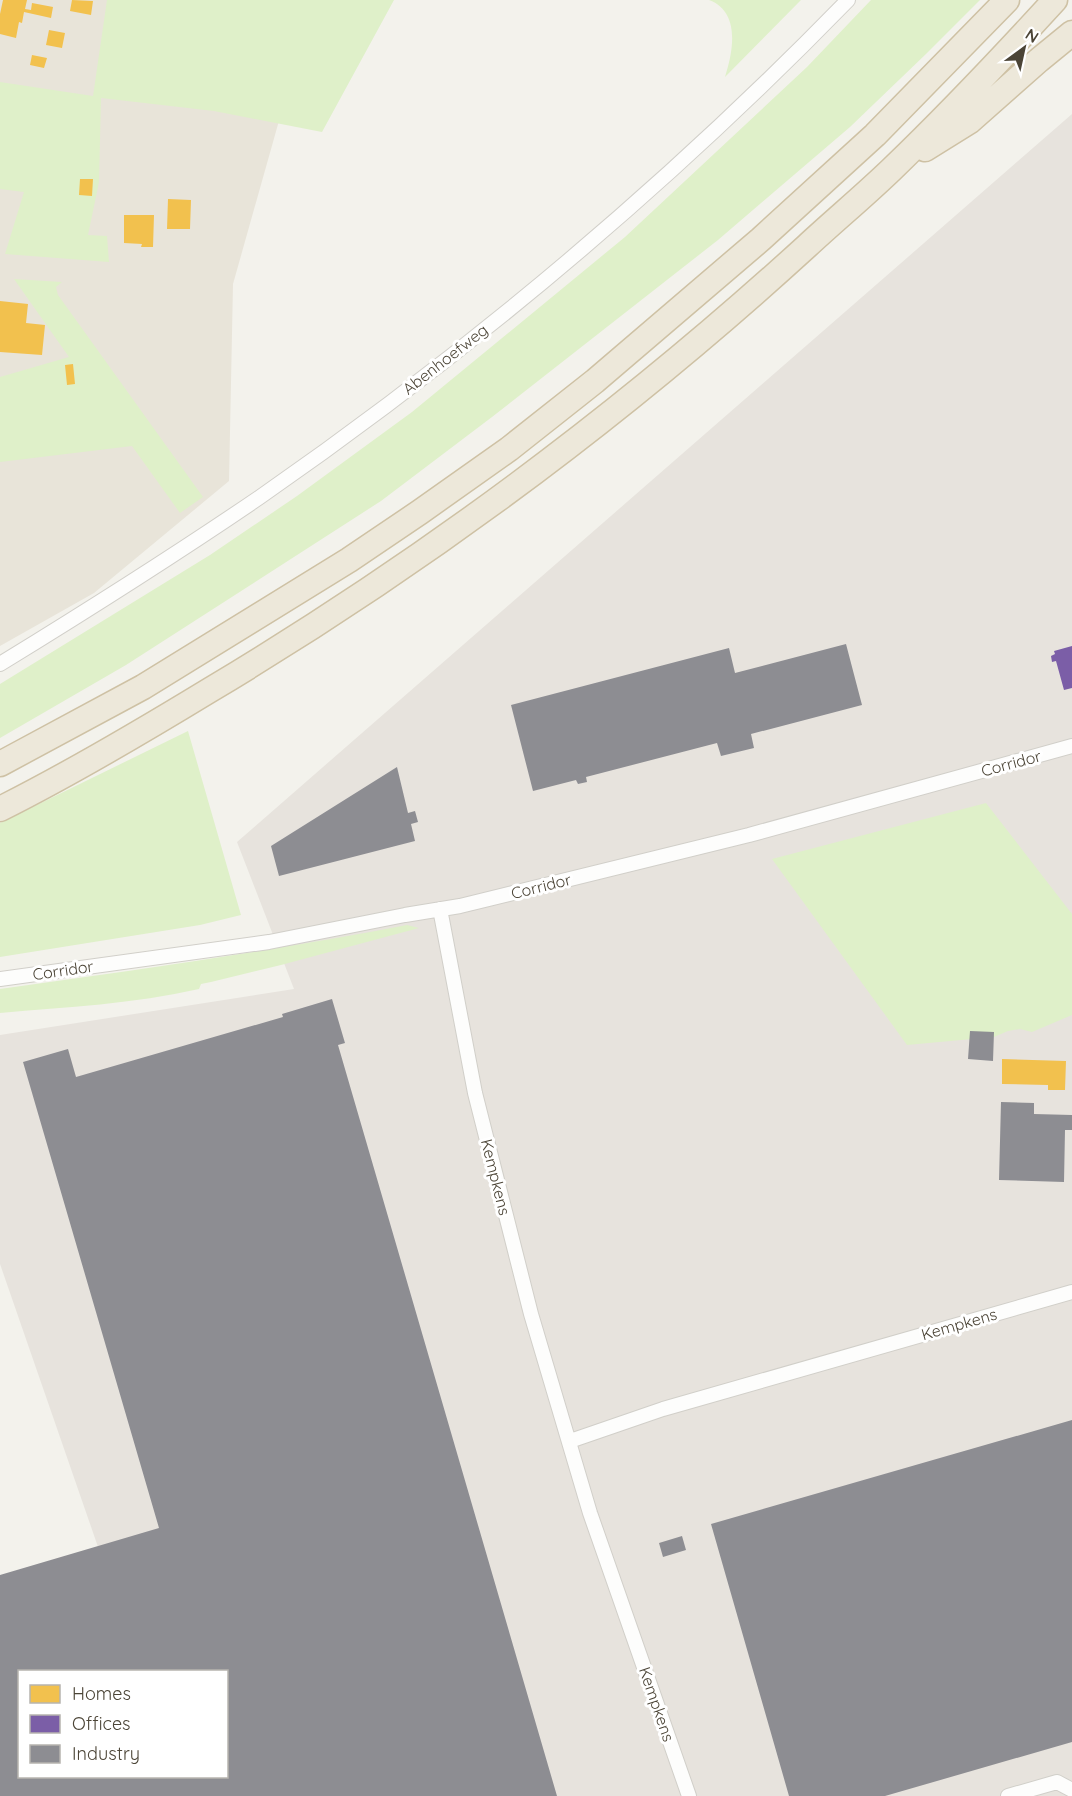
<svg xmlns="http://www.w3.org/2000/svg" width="1072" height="1796" viewBox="0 0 1072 1796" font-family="Quicksand,sans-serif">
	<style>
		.residential { fill: #e8e4d9 }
		.industrial { fill: #e7e3dd }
		.green { fill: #dff0c9 }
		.homes { fill: #f2c14e }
		.offices { fill: #7b5ea7 }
		.industry { fill: #8d8d92; fill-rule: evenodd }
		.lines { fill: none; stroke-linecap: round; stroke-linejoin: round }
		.minor-casing { stroke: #d1cfc9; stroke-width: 16 }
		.motorway-casing { stroke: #cec1a4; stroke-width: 27 }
		.minor { stroke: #fdfdfc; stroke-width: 14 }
		.motorway { stroke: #ede8da; stroke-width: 24 }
		.labels { text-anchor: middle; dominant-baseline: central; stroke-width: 6; stroke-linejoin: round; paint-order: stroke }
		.street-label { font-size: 16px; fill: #4b4436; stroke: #fff }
	</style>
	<rect width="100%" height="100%" fill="#f3f2ec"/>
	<path class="residential" d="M0,0H313L233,284L229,481L94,593L0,646Z"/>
	<path class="industrial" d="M1072,114V1796H183L226,1776V1672L141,1671L0,1264V1035L294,989L237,842Z"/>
	<path class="green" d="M107,0H394L322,132L214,111L101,98L99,182L88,235L107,236L109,262L5,254L24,192L0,189V82L93,96Z
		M709,0H801L725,77C733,52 741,12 709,0Z
		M871,0H980L926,54L850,127L718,240L492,417L381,501L126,665L0,738V684L210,555L297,496L412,412L625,237L807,67Z
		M14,279L62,282L56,287L58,295L203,497L180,513L132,446L0,462V377L69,357Z
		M188,731L241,915L200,925L0,957V823Z
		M986,803L1072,914V1015L1032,1032L1020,1029L1008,1031L994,1037L907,1045L772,859Z
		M407,925L419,928L281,965L211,982L201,984L199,989C134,1004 67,1007 0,1013V989C136,970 272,951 407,925Z"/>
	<path class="homes" d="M3,0H27L25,9L31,10L32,3L53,7L51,18L24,12L22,23L19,22L16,38L0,34V14Z
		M72,0L93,1L91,15L70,11Z
		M49,30L65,33L62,48L46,45Z
		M32,55L47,58L44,68L30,65Z
		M80,179H93L92,196L79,195Z
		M168,199L191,200L190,229H167Z
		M124,215H154L153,247H141L142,244L124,243Z
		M0,301L28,304L26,323L45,325L42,355L0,352Z
		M73,364L75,384L67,385L65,365Z
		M1002,1059L1066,1061L1065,1090H1048V1085L1002,1084Z"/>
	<path class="offices" d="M1072,646V688L1064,690L1056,661L1052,662L1051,656L1055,654L1054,651Z"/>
	<path class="industry" d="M846,644L862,705L751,734L754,748L721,756L717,743L586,777L587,782L578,784L576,780L533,791L511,705L729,648L735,673Z
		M397,767L408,813L415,811L418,822L411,824L415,841L279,876L271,846Z
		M332,999L345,1043L338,1045L557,1796H0V1575L159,1528L23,1062L68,1049L76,1077L283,1017L282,1014ZM20,1672H226V1776H20Z
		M970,1031L994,1032L993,1061L968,1059Z
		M1001,1102L1034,1103V1114L1072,1115V1130H1065L1064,1182L999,1180Z
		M1072,1420V1742L885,1796H789L711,1524Z
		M682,1536L686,1550L663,1557L659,1543Z"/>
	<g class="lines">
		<defs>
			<path id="minor" d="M0,664C88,610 175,555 260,497C470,351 670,183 848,0
				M440,909L475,1093L531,1314L590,1513L689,1796
				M0,979L269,942L405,915L460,906L749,835L1072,746
				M570,1441L663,1409L1072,1292
				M1008,1796L1057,1782L1072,1790"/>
			<path id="motorway" d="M925,149L970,121L1039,60L1072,33
				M0,764L143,687L349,560L420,512L509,449L595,381L761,239L875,135L1007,0
				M0,809C72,773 141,732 210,690C424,562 623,414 807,246C835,220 864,196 892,169C948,115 1002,58 1055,0"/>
		</defs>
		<use href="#minor" class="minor-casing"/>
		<use href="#motorway" class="motorway-casing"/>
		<use href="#minor" class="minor"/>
		<use href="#motorway" class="motorway"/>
	</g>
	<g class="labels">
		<g class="street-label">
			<text transform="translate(445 359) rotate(-38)">Abenhoefweg</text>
			<text transform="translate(1011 763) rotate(-15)">Corridor</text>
			<text transform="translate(541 886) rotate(-14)">Corridor</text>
			<text transform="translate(63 970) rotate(-8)">Corridor</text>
			<text transform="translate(496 1177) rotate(76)">Kempkens</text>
			<text transform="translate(959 1324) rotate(-16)">Kempkens</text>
			<text transform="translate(657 1704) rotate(71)">Kempkens</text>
		</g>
	</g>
	<rect x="18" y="1670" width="210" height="108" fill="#ffffff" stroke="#b7b4af" stroke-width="1.5"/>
	<rect x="30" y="1685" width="30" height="18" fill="#f2c14e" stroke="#b7b4af" stroke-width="1.5"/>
	<text x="72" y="1700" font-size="18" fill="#4b4436">Homes</text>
	<rect x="30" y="1715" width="30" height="18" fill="#7b5ea7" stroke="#b7b4af" stroke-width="1.5"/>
	<text x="72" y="1730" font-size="18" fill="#4b4436">Offices</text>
	<rect x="30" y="1745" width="30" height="18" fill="#8d8d92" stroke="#b7b4af" stroke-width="1.5"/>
	<text x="72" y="1760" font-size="18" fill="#4b4436">Industry</text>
	<g transform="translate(1024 48) rotate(33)" stroke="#ffffff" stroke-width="4.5" paint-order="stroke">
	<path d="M0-4.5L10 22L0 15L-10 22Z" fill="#4b4436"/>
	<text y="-9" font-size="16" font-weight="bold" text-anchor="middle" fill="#4b4436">N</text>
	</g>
</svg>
